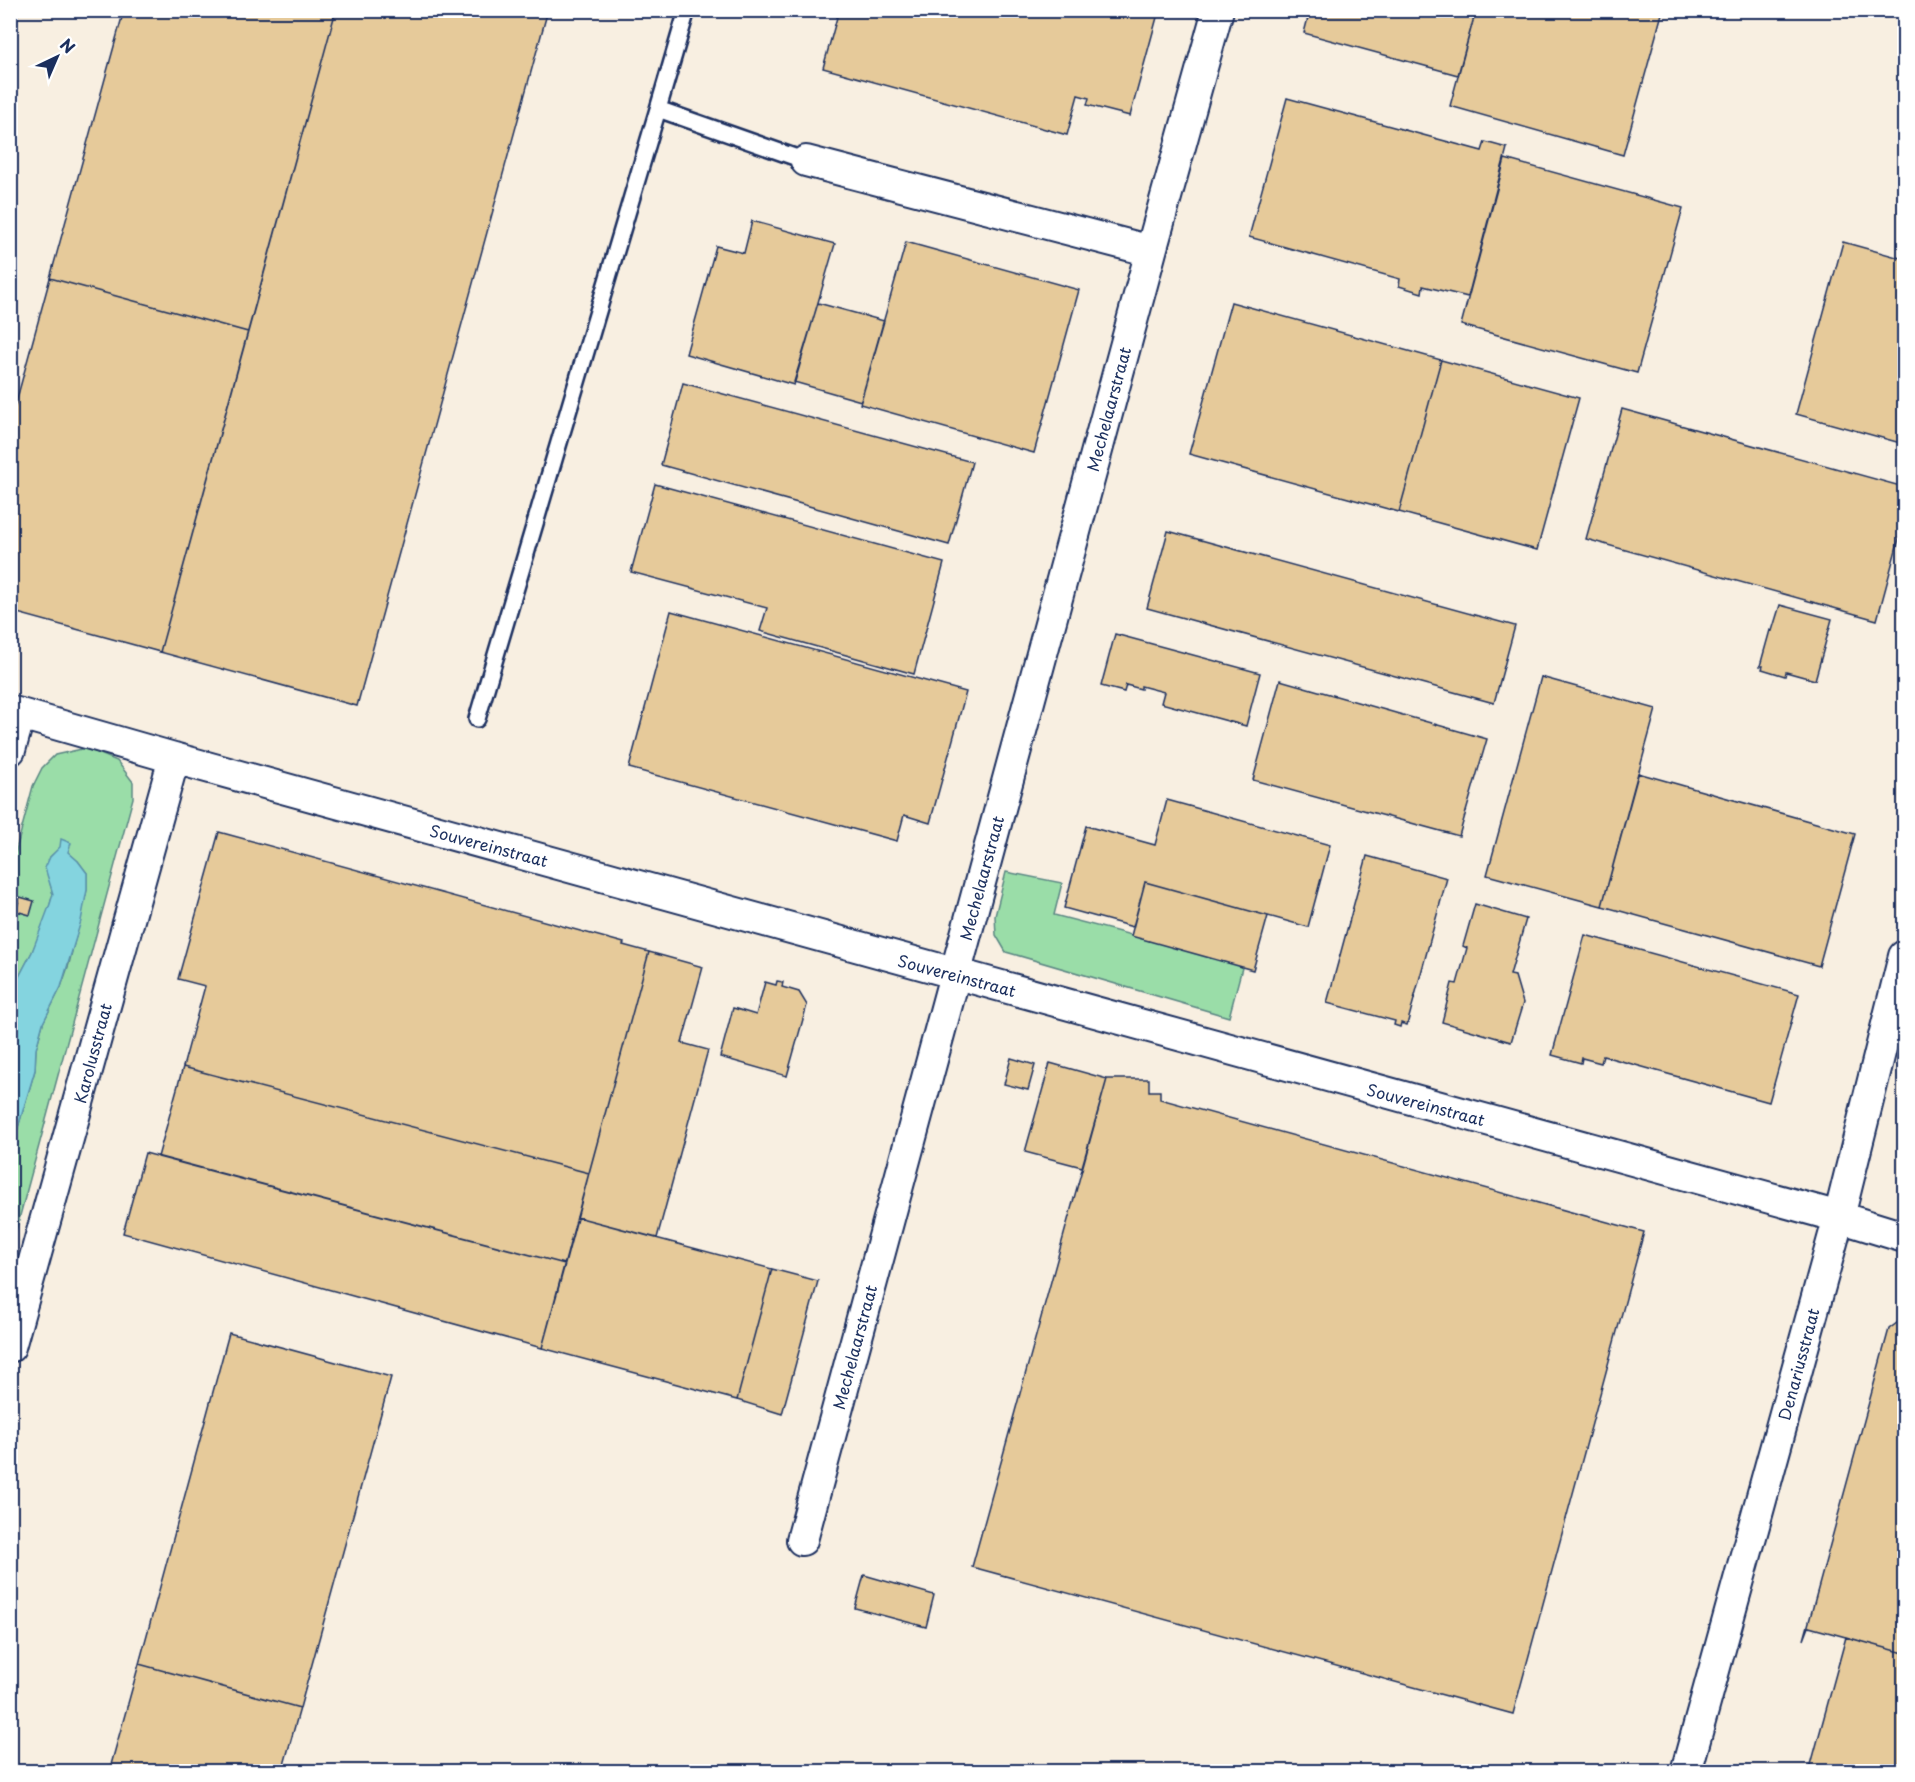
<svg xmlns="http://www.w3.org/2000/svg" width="1915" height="1782" viewBox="0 0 1915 1782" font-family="'Playpen Sans',sans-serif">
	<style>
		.built { fill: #f8efe1 }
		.green { fill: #9adda8; stroke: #5a8683; stroke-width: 1.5 }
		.water { fill: #84d4df; stroke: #5a92ab; stroke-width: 1.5 }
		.building { fill: #e6ca9a; stroke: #1b2f5e; stroke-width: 1.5 }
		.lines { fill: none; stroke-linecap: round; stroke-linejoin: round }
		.service-casing { stroke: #1b2f5e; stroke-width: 20 }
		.minor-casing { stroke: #1b2f5e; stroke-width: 34 }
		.service { stroke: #fff; stroke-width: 15 }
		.minor { stroke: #fff; stroke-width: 30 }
		.labels { text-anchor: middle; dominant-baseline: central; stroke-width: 5; stroke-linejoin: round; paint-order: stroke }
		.street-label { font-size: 16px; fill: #1b2f5e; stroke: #fff }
	</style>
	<rect width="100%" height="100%" fill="#fff"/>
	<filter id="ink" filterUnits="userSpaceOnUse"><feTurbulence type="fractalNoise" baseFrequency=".0167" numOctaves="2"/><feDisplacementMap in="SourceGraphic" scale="12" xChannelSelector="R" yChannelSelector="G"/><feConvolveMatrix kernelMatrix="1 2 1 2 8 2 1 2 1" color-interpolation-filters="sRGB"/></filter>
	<g filter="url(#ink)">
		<path class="built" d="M11,11H1904V1771H11Z"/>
		<path class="green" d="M86,748L117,761L133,782V798L11,1249V1151L35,1070L36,1049L43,1023L61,987L69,964L87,890V873L78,861L61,847L50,857V883L53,894L45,922L32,952L11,992V869L33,786L42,768L55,755Z
			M1006,872L1062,883L1054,915L1243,964L1229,1017L1006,952L996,935L995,916Z"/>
		<path class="water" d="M61,839L71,843L68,852L78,861L87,873V890L81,921L61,987L43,1023L36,1049L35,1070L11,1151V992L32,952L50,904L53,894L45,868L50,857L60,847Z"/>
		<path class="building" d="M10,10H19L10,40Z
			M124,10H336L248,332L50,278Z
			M336,10H548L357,706L160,652Z
			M839,10H1159L1130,116L1087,105L1089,98L1078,95L1067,135L823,68Z
			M1310,10H1476L1458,75L1304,33Z
			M1476,10H1663L1623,155L1450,106Z
			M1287,98L1482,151L1485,142L1507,148L1468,297L1423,286L1422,293L1399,286L1400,279L1249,237Z
			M1505,159L1683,208L1637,373L1461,325Z
			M752,221L835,244L794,385L686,354L716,246L744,253Z
			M906,242L1079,290L1034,453L860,404Z
			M1843,242L1904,259V444L1796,414Z
			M50,278L248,332L160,652L10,611V424Z
			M1231,302L1441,360L1399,512L1189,454Z
			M818,303L884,321L861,401L794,382Z
			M1441,360L1579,398L1537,550L1399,512Z
			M683,383L972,462L949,545L661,465Z
			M1622,409L1904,487V520L1877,620L1586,539Z
			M655,484L944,563L914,674L760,631L767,608L631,572Z
			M1168,531L1515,626L1494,703L1147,608Z
			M1780,605L1832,619L1815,680L1786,672L1785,676L1762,669L1763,666H1760L1770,630L1772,631Z
			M671,611L966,692L930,823L904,815L897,841L629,768Z
			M1115,634L1260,673L1246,726L1161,703L1164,692L1141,686V689L1126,685L1124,692L1101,686Z
			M1541,677L1656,709L1602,906L1487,875Z
			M1280,680L1487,739L1459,836L1253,780Z
			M1638,773L1855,834L1819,966L1602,906Z
			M1167,800L1330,845L1308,927L1145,882L1133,927L1064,908L1086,826L1155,845Z
			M219,832L624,943L623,945L649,952L589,1173L183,1067L205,986L178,979Z
			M1367,856L1447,878L1407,1025L1401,1023L1400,1027L1394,1025L1395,1021L1327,1003Z
			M1145,882L1268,916L1253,970L1131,936Z
			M20,897L34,901L30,915L16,911Z
			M1475,904L1526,919L1510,975L1515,976L1523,1003L1511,1042L1442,1022L1452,983L1457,984L1467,948L1463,946Z
			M1585,935L1799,994L1769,1102L1603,1056L1601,1063L1582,1058L1581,1063L1552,1055Z
			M649,952L703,967L682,1043L708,1050L657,1238L577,1217Z
			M777,981L783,982L782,987L799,992L807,1005L787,1076L720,1057L733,1008L756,1015L765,982L776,985Z
			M1011,1058L1035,1065L1028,1090L1004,1084Z
			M1050,1063L1107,1079L1082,1167L1025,1152Z
			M183,1067L589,1173L565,1264L158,1157Z
			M1107,1079H1149V1091H1160V1099L1644,1232L1513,1714L972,1567Z
			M145,1153L565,1264L542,1348L123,1233Z
			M577,1217L772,1269L737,1400L542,1348Z
			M772,1269L818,1281L782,1414L737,1400Z
			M1901,1320H1904V1653L1809,1627L1804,1640L1889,1329Z
			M229,1333L391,1377L300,1708L139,1664Z
			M864,1575L934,1595L926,1627L855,1608Z
			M1846,1637L1904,1653V1772H1809Z
			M139,1664L300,1708L282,1772H109Z"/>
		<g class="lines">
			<defs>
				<path id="service" d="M687,10L658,109L806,161
					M477,719L658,109"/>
				<path id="minor" d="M806,161L1151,251
					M10,711L174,758L1839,1217L1904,1237
					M10,750L20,714
					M10,1347L174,758
					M802,1540L1151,251L1218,10
					M1686,1772L1839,1217L1904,956"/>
			</defs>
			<use href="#service" class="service-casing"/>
			<use href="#minor" class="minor-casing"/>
			<use href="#service" class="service"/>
			<use href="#minor" class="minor"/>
		</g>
	</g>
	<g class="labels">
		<g class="street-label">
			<text transform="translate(1108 409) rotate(-75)">Mechelaarstraat</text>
			<text transform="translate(489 845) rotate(15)">Souvereinstraat</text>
			<text transform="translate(981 878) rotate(-75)">Mechelaarstraat</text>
			<text transform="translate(957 975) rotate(15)">Souvereinstraat</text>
			<text transform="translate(92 1053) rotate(-75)">Karolusstraat</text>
			<text transform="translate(1426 1104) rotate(15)">Souvereinstraat</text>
			<text transform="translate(854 1347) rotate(-75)">Mechelaarstraat</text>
			<text transform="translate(1798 1364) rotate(-75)">Denariusstraat</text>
		</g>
	</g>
	<rect width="1915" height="1782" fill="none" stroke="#fff" stroke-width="36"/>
	<rect x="18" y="18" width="1879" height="1746" fill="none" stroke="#1b2f5e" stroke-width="2" filter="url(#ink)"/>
	<g transform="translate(57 57) rotate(44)" stroke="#ffffff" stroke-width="4.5" paint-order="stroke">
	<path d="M0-4.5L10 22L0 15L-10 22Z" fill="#1b2f5e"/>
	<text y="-9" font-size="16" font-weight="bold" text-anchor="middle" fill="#1b2f5e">N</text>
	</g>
</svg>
